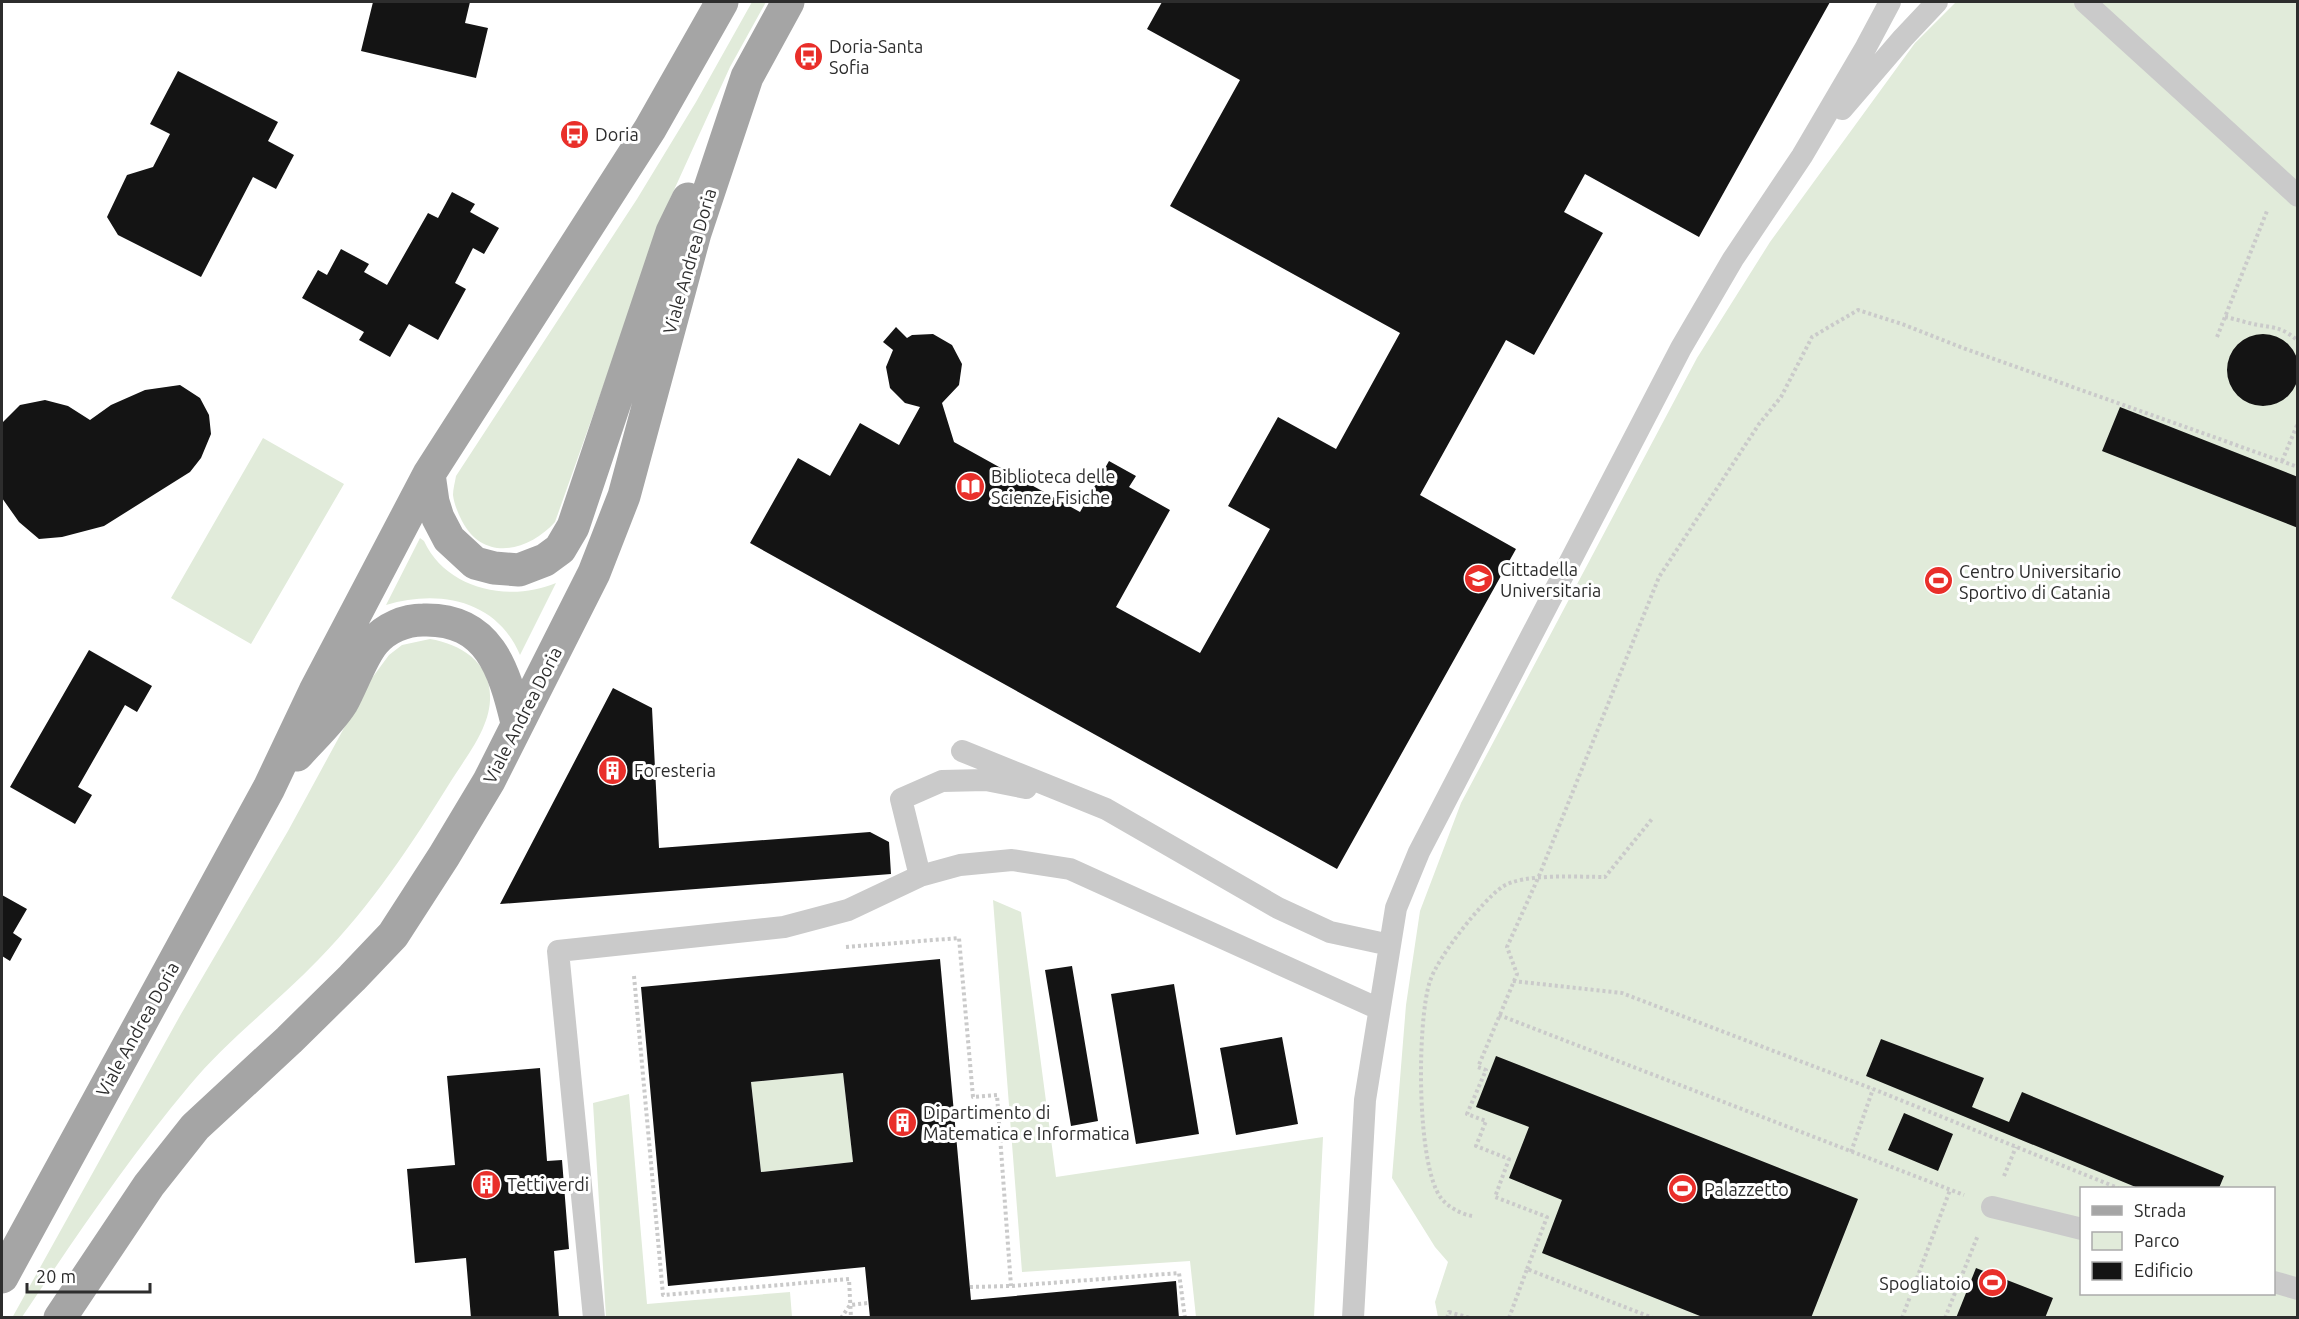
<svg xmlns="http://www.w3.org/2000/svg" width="2299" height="1319" viewBox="0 0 2299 1319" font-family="Ubuntu,sans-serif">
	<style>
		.green { fill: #e1ebda; fill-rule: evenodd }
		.building { fill: #141414; fill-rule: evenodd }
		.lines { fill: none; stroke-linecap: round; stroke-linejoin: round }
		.path { stroke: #cacaca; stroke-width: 4; stroke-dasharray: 3 3; stroke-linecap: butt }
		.lane { stroke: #cacaca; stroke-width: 22 }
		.primary { stroke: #a5a5a5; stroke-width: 33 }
		.labels { text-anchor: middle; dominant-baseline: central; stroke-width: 6; stroke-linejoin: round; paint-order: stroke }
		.poi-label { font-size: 18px; fill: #2d2d2d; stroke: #fff; text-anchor: start }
		.street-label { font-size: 18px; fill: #2d2d2d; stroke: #fff }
	</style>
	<rect width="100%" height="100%" fill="#fff"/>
	<path class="green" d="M752,2H766L730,67L669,201L555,522C529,551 484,563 462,521C458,513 454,504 453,495C453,489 455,482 456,476L637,199L696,102Z
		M1956,2H2297V1317H1438L1435,1302L1448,1262L1435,1247L1392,1178L1406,1005L1420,911L1461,803L1697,358L1770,242L1915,43ZM2082,1188H2274V1294H2082Z
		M263,438L344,484L251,644L171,598Z
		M420,538L424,541C446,589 509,603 556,583L520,655C497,600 439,589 386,605Z
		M430,639C461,644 492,663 490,700C489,729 466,757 451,781C412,844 371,906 319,959C277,1003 228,1039 189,1086C128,1159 75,1238 22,1317L12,1318L181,1014L288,831L369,682L389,655L402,645Z
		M993,900L1021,912L1056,1177L1323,1137L1314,1317H1196L1190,1261L1022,1272Z
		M843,1073L853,1162L761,1172L751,1082Z
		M629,1094L647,1304L790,1292L792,1317H606L593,1103Z"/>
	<path class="building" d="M373,2H470L465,23L488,28L476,78L361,51Z
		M1162,2H1830L1699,237L1585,174L1564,212L1603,233L1534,355L1506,340L1420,495L1516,549L1337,869L750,543L798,458L830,476L860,423L899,445L920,407L905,403L890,388L886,367L893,350L883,342L896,327L907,338L912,335L933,334L952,345L962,364L959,385L942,403L954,442L1080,512L1109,461L1136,476L1129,487L1170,510L1116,607L1200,653L1270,529L1228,506L1278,417L1336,449L1400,333L1170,206L1240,80L1147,29Z
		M178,71L278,122L268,141L294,155L276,189L253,177L201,277L118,235L107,217L127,175L153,167L170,134L150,124Z
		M452,192L475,204L470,212L499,228L484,254L473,248L455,283L466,289L438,340L409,324L390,357L359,340L364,332L302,298L318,270L327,275L341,249L369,264L364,272L387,285L428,213L438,218Z
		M2227 370a36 36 0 1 1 72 0a36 36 0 1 1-72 0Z
		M180,385L200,398L209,415L211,434L201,458L190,472L104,526L62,537L39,539L19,522L2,498V423L20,405L45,400L68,406L90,420L111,405L145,390Z
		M2120,407L2298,477V528L2102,451Z
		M89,650L152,686L137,712L125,705L78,787L92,795L75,824L10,787Z
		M613,688L652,708L659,848L870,832L889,842L891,874L500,904Z
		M2,895L27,909L13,933L22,939L10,961L2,956Z
		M940,959L971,1300L1176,1281L1179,1318H870L865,1267L668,1286L641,987ZM843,1073L853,1162L761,1172L751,1082Z
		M1072,966L1098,1121L1071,1126L1045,970Z
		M1174,984L1199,1134L1136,1144L1111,994Z
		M1282,1037L1298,1124L1236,1135L1220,1048Z
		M1881,1039L1984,1078L1972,1107L2009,1122L2022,1092L2224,1176L2219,1188H2138L1866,1076Z
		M1496,1056L1858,1199L1811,1318H1705L1542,1253L1562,1200L1509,1178L1529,1127L1476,1107Z
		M540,1068L547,1161L562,1160L569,1249L554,1251L559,1318H471L466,1258L415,1263L407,1169L455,1165L447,1076Z
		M1904,1113L1953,1134L1938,1171L1888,1150Z
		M1976,1268L2053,1298L2045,1318H1956Z"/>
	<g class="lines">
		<path class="path" d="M2225,317C2236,319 2247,323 2258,325C2277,328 2283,328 2298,341
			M2217,337L2267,211
			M2282,461L2298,423
			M846,947L959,938L973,1097L997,1095L1011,1286
			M634,976L663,1295L849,1279L851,1318
			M1513,981L1622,993L1873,1089L2118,1188
			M1499,1015L1964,1195
			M1851,1152L1873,1089
			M2004,1176L2016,1147
			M1472,1216C1461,1214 1448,1207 1441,1198C1416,1165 1417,1020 1430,981C1438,957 1481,902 1502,887C1522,873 1580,877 1605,877L1652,819
			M1527,1269L1547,1217L1495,1197L1509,1159L1476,1146L1486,1121L1467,1114L1486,1070L1478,1067L1517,974L1507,947L1539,876L1659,577L1759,424L1781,397L1812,337L1858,310L1902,324L1963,348L2298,467
			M970,1287L1011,1286L1179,1273L1185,1318
			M841,1318L850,1305L868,1303
			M1447,1318L1449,1312L1470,1318
			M1509,1318L1527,1269L1653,1318
			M1902,1318L1950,1190
			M1945,1318L1978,1235"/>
		<path class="lane" d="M2085,2L2298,196
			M1842,109L1903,38L1937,2
			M962,751L1106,809L1278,908L1330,932L1390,945
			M920,876L901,799L942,781L986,780L1026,788
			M1992,1207L2082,1229
			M2274,1282L2298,1289
			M594,1318L558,951L784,927L848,910L920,876L960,865L1012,860L1070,869L1379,1009
			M1353,1318L1365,1100L1396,908L1419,852L1681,348L1733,259L1802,156L1866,47L1890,2"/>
		<path class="primary" d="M429,474L433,502L438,518L449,539L475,563L494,568L519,570L545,560L560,549L573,527L672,232L688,199
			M297,755C311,739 330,722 342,703C352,685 362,656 374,642C386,628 405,620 423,620C489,618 504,669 517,723
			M2,1277L269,788L315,691L429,474L650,129L722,2
			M60,1318L149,1185L195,1127L289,1040L352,978L393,935L444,856L489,781L594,573L624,496L695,233L747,77L788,2"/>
	</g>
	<defs>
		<symbol id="bus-disc" viewBox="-11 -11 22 22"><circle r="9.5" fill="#e92f2a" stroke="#fff"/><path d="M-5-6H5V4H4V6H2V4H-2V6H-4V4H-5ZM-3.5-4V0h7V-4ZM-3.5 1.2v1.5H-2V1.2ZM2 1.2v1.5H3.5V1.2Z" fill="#fff"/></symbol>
		<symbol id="library-disc" viewBox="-11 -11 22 22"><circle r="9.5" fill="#e92f2a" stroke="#fff"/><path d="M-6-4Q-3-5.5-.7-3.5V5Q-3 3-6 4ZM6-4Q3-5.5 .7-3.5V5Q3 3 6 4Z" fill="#fff"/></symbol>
		<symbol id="university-disc" viewBox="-11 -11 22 22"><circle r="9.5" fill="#e92f2a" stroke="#fff"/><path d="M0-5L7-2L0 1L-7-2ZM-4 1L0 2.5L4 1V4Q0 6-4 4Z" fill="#fff"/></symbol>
		<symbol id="stadium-disc" viewBox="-11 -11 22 22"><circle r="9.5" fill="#e92f2a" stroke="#fff"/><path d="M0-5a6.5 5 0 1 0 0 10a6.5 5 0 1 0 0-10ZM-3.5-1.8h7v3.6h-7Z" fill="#fff"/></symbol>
		<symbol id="building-disc" viewBox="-11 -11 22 22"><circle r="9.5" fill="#e92f2a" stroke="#fff"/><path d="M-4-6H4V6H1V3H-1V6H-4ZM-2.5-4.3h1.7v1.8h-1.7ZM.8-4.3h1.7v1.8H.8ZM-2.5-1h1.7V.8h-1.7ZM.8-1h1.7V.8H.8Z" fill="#fff"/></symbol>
	</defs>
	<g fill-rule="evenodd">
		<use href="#bus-disc" x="792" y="40" width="33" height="33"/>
		<use href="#bus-disc" x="558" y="118" width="33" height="33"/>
		<use href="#library-disc" x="954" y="470" width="33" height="33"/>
		<use href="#university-disc" x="1462" y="562" width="33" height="33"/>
		<use href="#stadium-disc" x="1922" y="564" width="33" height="33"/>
		<use href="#building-disc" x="596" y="754" width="33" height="33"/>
		<use href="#building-disc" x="886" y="1106" width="33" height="33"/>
		<use href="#building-disc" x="470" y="1168" width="33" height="33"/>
		<use href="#stadium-disc" x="1666" y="1172" width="33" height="33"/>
		<use href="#stadium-disc" x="1976" y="1266" width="33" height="33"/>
	</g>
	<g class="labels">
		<g class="poi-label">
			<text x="829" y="46">Doria-Santa<tspan x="829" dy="21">Sofia</tspan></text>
			<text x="595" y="134">Doria</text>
			<text x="991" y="476">Biblioteca delle<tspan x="991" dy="21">Scienze Fisiche</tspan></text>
			<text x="1500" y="569">Cittadella<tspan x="1500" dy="21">Universitaria</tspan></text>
			<text x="1959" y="571">Centro Universitario<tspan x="1959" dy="21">Sportivo di Catania</tspan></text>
			<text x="634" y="770">Foresteria</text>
			<text x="923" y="1112">Dipartimento di<tspan x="923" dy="21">Matematica e Informatica</tspan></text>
			<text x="507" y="1184">Tetti verdi</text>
			<text x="1704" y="1189">Palazzetto</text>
			<text x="1971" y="1283" text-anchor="end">Spogliatoio</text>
		</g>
		<g class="street-label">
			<text transform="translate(689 261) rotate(-74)">Viale Andrea Doria</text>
			<text transform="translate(522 715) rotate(-63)">Viale Andrea Doria</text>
			<text transform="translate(137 1029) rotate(-61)">Viale Andrea Doria</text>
		</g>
	</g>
	<rect width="2299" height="1319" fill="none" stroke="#2d2d2d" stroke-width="6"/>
	<rect x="2080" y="1187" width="195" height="108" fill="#ffffff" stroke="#ababab" stroke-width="1.5"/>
	<rect x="2092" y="1206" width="30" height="9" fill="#a5a5a5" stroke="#ababab" stroke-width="1.5"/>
	<text x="2134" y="1217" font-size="18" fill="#2d2d2d">Strada</text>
	<rect x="2092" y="1232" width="30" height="18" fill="#e1ebda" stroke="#ababab" stroke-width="1.5"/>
	<text x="2134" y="1247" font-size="18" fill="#2d2d2d">Parco</text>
	<rect x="2092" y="1262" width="30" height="18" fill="#141414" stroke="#ababab" stroke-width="1.5"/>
	<text x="2134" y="1277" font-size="18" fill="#2d2d2d">Edificio</text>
	<path d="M27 1283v9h123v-9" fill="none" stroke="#2d2d2d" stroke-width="3"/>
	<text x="36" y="1283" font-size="18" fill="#2d2d2d" stroke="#ffffff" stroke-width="4.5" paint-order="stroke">20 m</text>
</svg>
